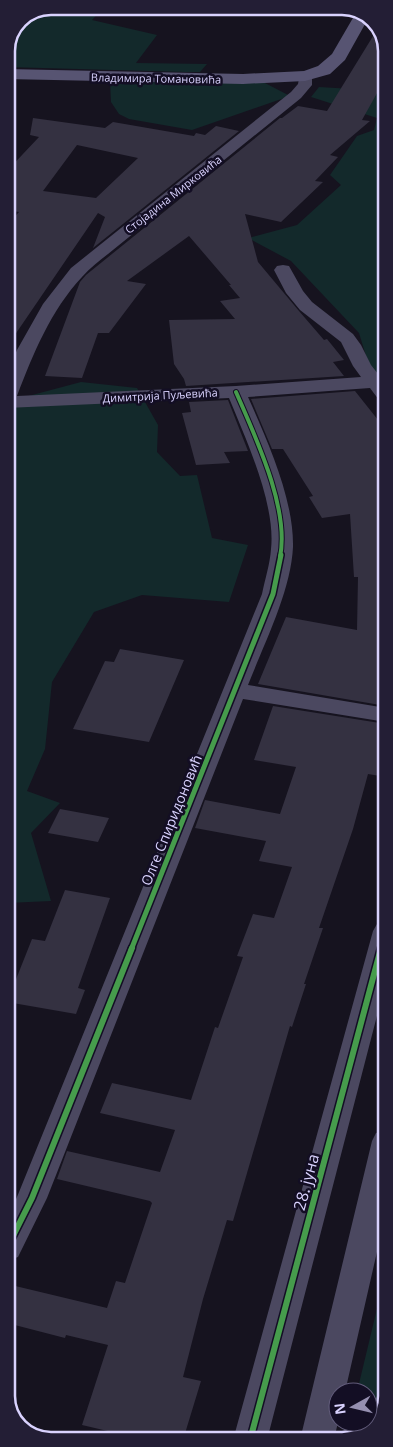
<svg xmlns="http://www.w3.org/2000/svg" width="393" height="1447" viewBox="0 0 393 1447" font-family="'Open Sans',sans-serif">
	<style>
		.green { fill: #13292b }
		.building { fill: #343141; fill-rule: evenodd }
		.lines { fill: none; stroke-linecap: round; stroke-linejoin: round }
		.street { fill: #4b4860; fill-rule: evenodd }
		.secondary { fill: #575472; fill-rule: evenodd }
		.cycleway-far2-casing { stroke: #130e24; stroke-width: 6 }
		.cycleway-far1-casing { stroke: #130e24; stroke-width: 8 }
		.cycleway-casing { stroke: #130e24; stroke-width: 9 }
		.cycleway-far2 { stroke: #469c4c; stroke-width: 4 }
		.cycleway-far1 { stroke: #469c4c; stroke-width: 5 }
		.cycleway { stroke: #469c4c; stroke-width: 6 }
		.labels { text-anchor: middle; dominant-baseline: central; stroke-width: 5; stroke-linejoin: round; paint-order: stroke }
		.far-street-label { font-size: 11px; fill: #d9d2fe; stroke: #130e24 }
		.street-label { font-size: 14px; fill: #d9d2fe; stroke: #130e24 }
		.near-street-label { font-size: 16px; fill: #d9d2fe; stroke: #130e24 }
		.rim { fill: none; stroke: #d9d2fe; stroke-width: 2.5 }
	</style>
	<rect width="100%" height="100%" fill="#16131f"/>
	<path class="green" d="M51,6H105L92,20L157,35L136,63L207,64L200,72H185L6,67V51L20,19Z
		M110,81L265,83L290,96L192,130L129,119L119,114L111,102Z
		M319,87L386,91V395L374,382L359,333L291,261L248,238L297,225L341,185L330,175L357,136L374,130L377,118L311,97Z
		M81,382L137,388L158,425L157,452L180,476L197,475L212,538L248,545L229,602L142,595L94,612L52,682L45,749L27,791L60,803L31,833L51,901L7,903L6,402Z
		M387,1267V1396L377,1423L351,1440H345L350,1422H368V1392H357Z"/>
	<path class="building" d="M378,28L386,42V77L362,120L370,121L330,155L338,157L315,181L323,182L281,222L245,214L258,262L299,311L324,340L327,339L344,360L333,362L344,376L186,386L184,379L174,364L169,320L235,319L220,301L240,298L229,285H231L189,236L127,281L146,284L109,333H98L82,378L45,376L80,282L86,275L280,118H282L298,106L327,111Z
		M33,118L105,128L113,122L194,136L196,133L205,135L216,126L239,131L93,248L105,217L98,213L6,348V226L19,212L6,210V172L39,137L30,135ZM77,145L138,158L96,198L43,191Z
		M355,391L386,430V706L258,684L286,617L357,630L358,577H354L350,514L322,518L309,497L313,496L283,449H272L251,399Z
		M228,400L248,451L224,452L230,463L196,465L182,413L191,412L189,402Z
		M120,649L184,660L149,742L73,729L105,661L114,662Z
		M273,706L386,724V777L368,774L353,829L319,928H323L304,984H306L292,1027L290,1026L233,1221L227,1220L203,1299L183,1377L201,1381L183,1440H146L82,1425L108,1345L66,1335L65,1338L7,1323V1284L107,1308L116,1281L125,1283L152,1203L150,1201L57,1179L67,1151L160,1172L175,1130L100,1113L112,1083L191,1100L215,1027L218,1028L243,957L237,956L253,914L274,918L292,867L259,861L266,841L195,828L205,800L280,814L296,767L254,760Z
		M60,809L109,818L98,842L48,833Z
		M65,890L110,898L78,988L85,990L76,1014L7,1002L32,939L45,941Z"/>
	<g class="lines">
		<path class="street" d="M305,72L310,73L312,76V85L301,98L108,254C99,261 90,268 82,277C51,310 33,354 17,396L236,386L361,377L353,366L341,342L300,310L286,293L274,270L277,266L283,265L289,266L303,291L312,302L353,334L361,345L371,365L386,384V402L379,400L370,388L248,397C267,440 294,499 293,547C291,591 264,644 248,685L386,708V722L243,699L47,1198L18,1257L7,1261V1217L17,1197L262,594C265,579 270,564 271,549C276,505 246,439 229,398L6,408V375L17,350L43,304L71,268L291,92L298,84L300,73Z
			M386,921V981L267,1440H233L373,931L377,924Z
			M387,1129V1208L345,1392H338V1422L334,1440H300L372,1141L376,1133Z"/>
		<path class="secondary" d="M357,11L369,17L345,60L330,74L305,81L243,84L6,79V69L243,74L304,71L318,66L332,54Z"/>
		<defs>
			<path id="cycleway-far2" d="M236,392C255,436 290,509 280,557"/>
			<path id="cycleway-far1" d="M131,950L273,594L281,555
				M381,950L386,931"/>
			<path id="cycleway" d="M7,1248L32,1198L132,948
				M250,1440L381,948"/>
		</defs>
		<use href="#cycleway-far2" class="cycleway-far2-casing"/>
		<use href="#cycleway-far1" class="cycleway-far1-casing"/>
		<use href="#cycleway" class="cycleway-casing"/>
		<use href="#cycleway-far2" class="cycleway-far2"/>
		<use href="#cycleway-far1" class="cycleway-far1"/>
		<use href="#cycleway" class="cycleway"/>
	</g>
	<g class="labels">
		<g class="far-street-label">
			<text transform="translate(156 78) rotate(1)">Владимира Томановића</text>
			<text transform="translate(173 194) rotate(-38)">Стојадина Мирковића</text>
			<text transform="translate(160 395) rotate(-3)">Димитрија Пуљевића</text>
		</g>
		<g class="street-label">
			<text transform="translate(171 820) rotate(-68)">Олге Спиридоновић</text>
		</g>
		<g class="near-street-label">
			<text transform="translate(306 1182) rotate(-75)">28. јуна</text>
		</g>
	</g>
	<path d="M0 0H393V1447H0ZM51 15H342A36 36 0 0 1 378 51V1396A36 36 0 0 1 342 1432H51A36 36 0 0 1 15 1396V51A36 36 0 0 1 51 15Z" fill="#231e35" fill-rule="evenodd"/>
	<path class="rim" d="M51 15H342A36 36 0 0 1 378 51V1396A36 36 0 0 1 342 1432H51A36 36 0 0 1 15 1396V51A36 36 0 0 1 51 15Z"/>
	<g transform="translate(353 1407) rotate(262)"><circle r="24" fill="#130e24" stroke="#625c7b"/>
	<path d="M0-4L9 19L0 12L-9 19Z" fill="#958fb0"/>
	<text y="-8" font-size="14" font-weight="bold" text-anchor="middle" fill="#d9d2fe">N</text>
	</g>
</svg>
